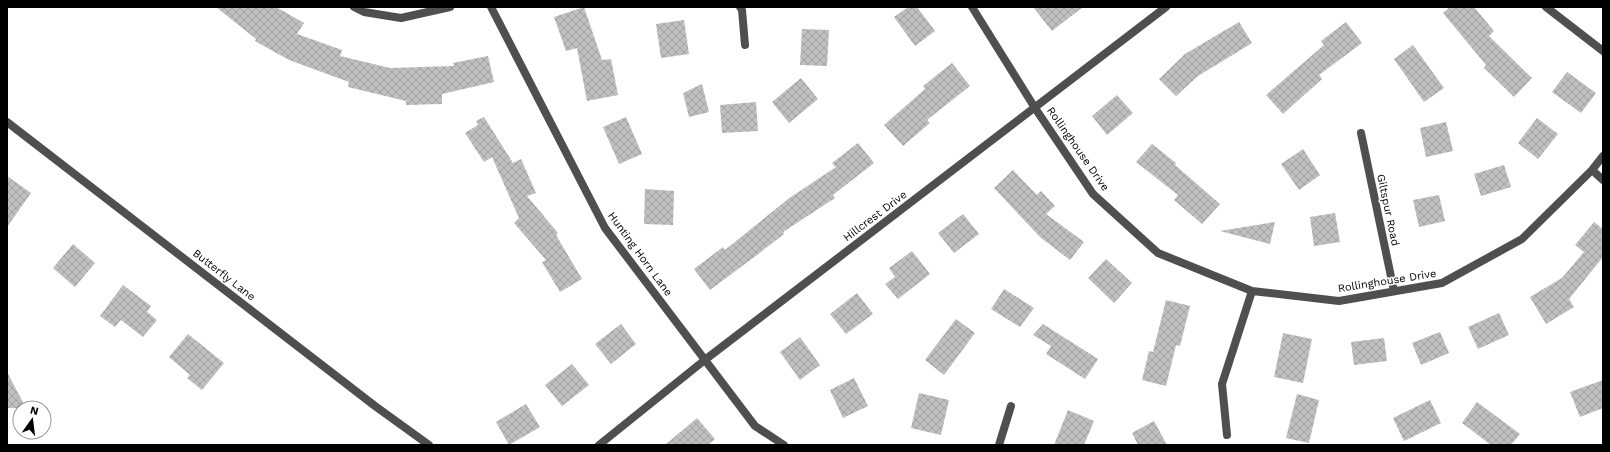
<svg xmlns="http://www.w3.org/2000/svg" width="1610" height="452" viewBox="0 0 1610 452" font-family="'Work Sans',sans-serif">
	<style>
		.building { fill: url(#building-cross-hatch) }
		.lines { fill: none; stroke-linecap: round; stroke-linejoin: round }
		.minor { stroke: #4f4f4f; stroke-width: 8 }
		.tertiary { stroke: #4f4f4f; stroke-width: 8 }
		.labels { text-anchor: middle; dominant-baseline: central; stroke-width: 3; stroke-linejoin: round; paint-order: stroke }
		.street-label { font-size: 11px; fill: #000; stroke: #fff }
	</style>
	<defs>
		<pattern id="building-cross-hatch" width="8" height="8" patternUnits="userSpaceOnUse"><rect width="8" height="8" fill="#bfbfbf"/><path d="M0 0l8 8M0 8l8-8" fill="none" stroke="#a2a2a2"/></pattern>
	</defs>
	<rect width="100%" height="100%" fill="#fff"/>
	<path class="building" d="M216,7H276L304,23L297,34L342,50L340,56L390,68L454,66L453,63L488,56L494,82L442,94V104L406,105V101L348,87L349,82L289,60L255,41L256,39Z
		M584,7L602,60L611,59L618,95L587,101L577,48L566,51L554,17Z
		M908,7H917L935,31L915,46L894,17Z
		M1033,7H1083L1052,31Z
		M1450,7H1474L1494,31L1489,36L1532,78L1514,97L1484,68L1486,65L1443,13Z
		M684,20L689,54L661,58L656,24Z
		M1239,22L1252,43L1198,76L1176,96L1159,79L1185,54Z
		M1346,22L1362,43L1319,75L1322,79L1283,114L1266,95L1324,45L1321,41Z
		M802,29L829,30L827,66L800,65Z
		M1413,45L1444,88L1424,102L1394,59Z
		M952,63L970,86L927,120L930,123L903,146L884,125L925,89L923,86Z
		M1567,72L1596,93L1581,113L1552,92Z
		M801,78L818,99L789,123L772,102Z
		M702,84L709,112L689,117L683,93Z
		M1117,95L1133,113L1107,135L1092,116Z
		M756,102L758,131L722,133L720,105Z
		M484,117L513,163L521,159L536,193L527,196L558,233L556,235L582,279L560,292L542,262L546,260L514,223L519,218L492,157L484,162L465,133L478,125L476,121Z
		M626,117L642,154L619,164L603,127Z
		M1537,118L1558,134L1538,159L1518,143Z
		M1446,122L1453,151L1426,157L1420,128Z
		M858,143L874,163L833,195L835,198L783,232L784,234L757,255L710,290L694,269L723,247L725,250L788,199L836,167L832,163Z
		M1152,144L1176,163L1175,165L1220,204L1202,224L1174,200L1178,195L1136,162Z
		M1303,149L1320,175L1299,190L1281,164Z
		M1504,165L1511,187L1481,196L1474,174Z
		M1013,170L1037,195L1041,191L1055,206L1046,214L1084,242L1070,260L1040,237L994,188Z
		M7,176L31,193L7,227Z
		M645,189L674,191L673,225L644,224Z
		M1439,195L1445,221L1419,227L1413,200Z
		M1335,213L1340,242L1314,246L1310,217Z
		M963,214L979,234L954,253L938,233Z
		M1275,222L1270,244L1220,231Z
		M1594,222L1603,229V257L1569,299L1574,307L1546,324L1530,297L1562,278L1584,252L1575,245Z
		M73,244L95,263L75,287L53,268Z
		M912,251L930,274L898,299L885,284L895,277L889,268Z
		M1106,259L1132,283L1114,303L1088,278Z
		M123,285L151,306L147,312L157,320L143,337L121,320L115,327L100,316Z
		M1004,289L1034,308L1020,327L991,309Z
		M857,293L873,314L846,334L830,314Z
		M1166,300L1190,306L1180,346L1176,345L1166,386L1142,380L1149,351L1153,352Z
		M1499,313L1509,335L1478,349L1468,327Z
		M956,319L975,333L944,375L925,360Z
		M621,324L636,344L611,364L595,344Z
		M1043,324L1098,359L1085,379L1046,354L1051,346L1033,335Z
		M1440,332L1449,353L1421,365L1412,343Z
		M1283,333L1312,339L1303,383L1274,377Z
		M188,334L224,363L202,390L187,378L190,375L169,357Z
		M800,337L820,365L800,380L780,352Z
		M1384,338L1387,361L1354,365L1351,342Z
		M572,364L589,385L562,406L545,385Z
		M7,372L26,408H7Z
		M854,378L868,406L843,418L830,390Z
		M1603,380V408L1580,417L1570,392Z
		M919,393L949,400L941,435L911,428Z
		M1297,394L1319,400L1309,443L1286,438Z
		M1430,400L1441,423L1404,441L1393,418Z
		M1477,402L1520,434L1511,445H1491L1462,423Z
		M526,404L540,427L509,445L496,422Z
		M1068,410L1094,421L1084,445H1054Z
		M697,418L715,439L708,445H665Z
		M1154,421L1167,445H1138L1132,433Z"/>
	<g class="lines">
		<path class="minor" d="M354,7L364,12L401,18L450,7
			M491,7L605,228L755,426L784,445
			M740,7L742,10L745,45
			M972,7L1035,108L1093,194L1158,253L1252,291L1339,301L1442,283L1522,239L1592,170L1603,156
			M1546,7L1603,51
			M1361,133L1394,291
			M1592,170L1603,180
			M1227,435L1222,384L1252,291
			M999,445L1011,406"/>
		<path class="tertiary" d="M7,122L375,406L429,445
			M599,445L706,359L1166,7"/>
	</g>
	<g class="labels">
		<g class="street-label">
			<text transform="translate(1078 149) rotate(55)">Rollinghouse Drive</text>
			<text transform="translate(1388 210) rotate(78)">Giltspur Road</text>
			<text transform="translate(875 216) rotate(-37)">Hillcrest Drive</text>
			<text transform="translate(640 254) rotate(54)">Hunting Horn Lane</text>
			<text transform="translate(224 275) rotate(38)">Butterfly Lane</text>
			<text transform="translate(1387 281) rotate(-9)">Rollinghouse Drive</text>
		</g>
	</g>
	<rect width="1610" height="452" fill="none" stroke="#000000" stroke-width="16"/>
	<g transform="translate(32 420) rotate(14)"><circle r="19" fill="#ffffff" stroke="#999999"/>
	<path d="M0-3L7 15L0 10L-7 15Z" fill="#000000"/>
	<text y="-6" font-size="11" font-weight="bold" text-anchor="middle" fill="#000000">N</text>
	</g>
</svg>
